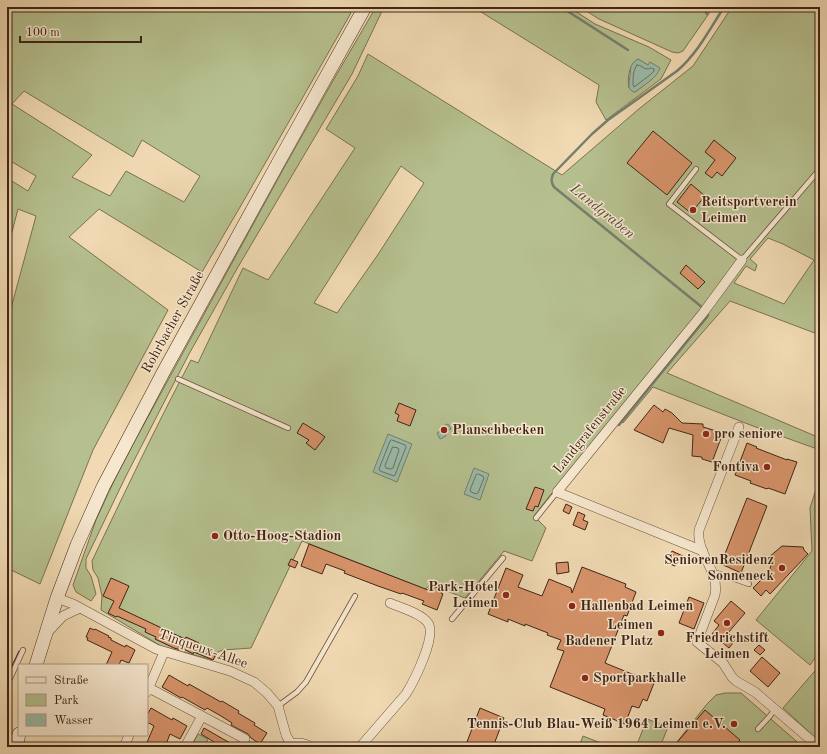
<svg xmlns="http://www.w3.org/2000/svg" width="827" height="754" viewBox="0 0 827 754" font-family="'Old Standard TT',serif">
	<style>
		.green { fill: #b6c08f; stroke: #7a7252; fill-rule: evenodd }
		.water { fill: #9bbba9; stroke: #767f6e }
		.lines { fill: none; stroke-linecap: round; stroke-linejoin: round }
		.shore { stroke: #6c7060; stroke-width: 1 }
		.stream { stroke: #767f6e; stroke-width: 2.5 }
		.building { fill: #da956c; stroke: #3e2416 }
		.lane-casing { stroke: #6b523d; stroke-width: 6 }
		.street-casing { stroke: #6b523d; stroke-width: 10 }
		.secondary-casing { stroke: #3e2416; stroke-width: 14 }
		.lane { stroke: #f6e7ce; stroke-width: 4.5 }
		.street { stroke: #f6e7ce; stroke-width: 9 }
		.secondary { stroke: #f6e7ce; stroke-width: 13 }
		.tram { stroke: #3e2416; stroke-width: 1 }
		.poi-dot { fill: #8f2418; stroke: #f6e7ce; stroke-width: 1.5 }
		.labels { text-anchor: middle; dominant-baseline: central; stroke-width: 3; stroke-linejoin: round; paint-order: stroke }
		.poi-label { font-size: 14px; font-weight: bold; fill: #3e2416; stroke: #f6e7ce; text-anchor: start }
		.street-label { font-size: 14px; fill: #3e2416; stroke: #f6e7ce }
		.water-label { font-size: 15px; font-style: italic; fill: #554a3b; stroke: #f6e7ce }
	</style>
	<rect width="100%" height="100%" fill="#f1dab3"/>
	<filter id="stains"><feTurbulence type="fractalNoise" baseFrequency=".005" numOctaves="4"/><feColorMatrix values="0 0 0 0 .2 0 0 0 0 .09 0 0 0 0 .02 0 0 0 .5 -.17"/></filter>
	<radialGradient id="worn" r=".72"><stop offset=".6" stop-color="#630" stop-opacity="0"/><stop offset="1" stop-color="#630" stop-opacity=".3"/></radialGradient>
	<path class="green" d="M7,7H344L351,13L243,202L202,272L99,209L69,237L168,310L93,450L40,584L7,568V323L36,216L18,209L7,251V178L28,191L36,176L7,159V109L11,104L7,100ZM24,91L133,157L142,140L200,176L184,202L126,171L110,196L72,177L92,155L12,104Z
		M376,7H384L352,74L238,267L189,354L126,476L86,559V568L91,576L96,594L91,601L76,592L73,585L96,520L115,479L137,437L285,166L334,79Z
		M473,7H569L595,24L649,47L671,60L661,79L606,120L596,102L599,85ZM638,59L648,65L653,78L635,92L629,88C627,78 629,65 638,59Z
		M580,7H707L710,12L683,51L678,53L672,52L599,19Z
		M732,7H820V335L730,301L667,373L820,438V450L753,426L653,387L623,423L615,415L555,489L534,516L546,528L532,561L504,551L465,598L431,585L425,589L302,541L251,648L223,650L218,652L213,660L161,646L101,610L102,596L98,578L93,570L92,561C124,494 156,426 191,360L198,363L243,268L268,280L355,148L326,129L358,76L368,54L562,175L640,108L693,66ZM401,166L424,183L379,253L337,313L314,303ZM768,238L783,244L814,260L784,304L734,283L746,266L755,271L757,265L750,259Z
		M820,477V651L810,665L756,620L812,551L810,508Z
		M820,665V742L783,708Z
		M725,693H741L803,747H673L707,704L716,695Z
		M647,719L668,727L660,747H636Z
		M198,734L208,739L204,747H191Z
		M583,736L606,745L605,747H579Z"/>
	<path class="water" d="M638,59L648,65L650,62L660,68C658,77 643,86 635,92H633L629,88V84L631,66L634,62Z
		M448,424L451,429L444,432L446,436L440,439L437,433L444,429L443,426Z
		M388,434L412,444L397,482L373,472Z
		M474,468L489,474L480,500L464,494Z"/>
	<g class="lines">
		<path class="shore" d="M637,65C641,65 643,68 646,69C650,69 650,67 654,69V71L650,75L634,87L633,84C633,78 633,70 637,65Z
			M392,440L405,445L406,447L395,475L394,476L380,471L379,469L390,441Z
			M393,447L398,448L399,450L393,468L391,469L386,468L385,466Z
			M478,474L483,476L484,478L478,493L476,494L471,492L470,490L476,475Z"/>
		<path class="stream" d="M561,7L628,50
			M703,7L707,14
			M703,308L554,187C551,182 551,180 553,174L592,134L608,120L677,71C697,54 710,29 724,7
			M619,425L707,317L708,315L707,312"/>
	</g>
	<path class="building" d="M653,131L692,163L667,195L627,163Z
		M714,140L736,158L722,176L717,172L712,178L705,173L715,160L705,152Z
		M691,184L705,196L691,213L677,202Z
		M686,265L705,282L698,289L680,273Z
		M399,403L416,410L410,426L397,421L399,415L395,413Z
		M654,405L663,412L665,409L672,413L682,423L703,424V427L723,433L712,462L702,459V457L692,456L693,435L669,428L663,443L634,430Z
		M303,423L316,431H317L325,437L315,450L306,443L309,440L297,433Z
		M747,443L757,447L756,448L787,460V459L797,462L785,494L768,488L767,489L750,483L751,481L735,475Z
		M535,487L544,490L538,507L535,506L533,511L526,509Z
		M747,498L767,506L741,573L721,564Z
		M566,504L572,507L569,514L563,511Z
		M578,512L585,515L583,520L588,522L585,530L573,525Z
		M309,544L428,590L431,585L443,590L441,593L443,594L437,610L422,604L424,601L402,593L401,594L378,586L344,573L345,571L326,564L322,574L301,566Z
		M782,546L803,547L804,550L808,554L770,594L766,590L761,596L753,588L769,572L772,562L768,558Z
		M672,551L685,557L683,564L677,561L675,566L667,563Z
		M291,559L298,562L295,568L288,565Z
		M568,562L569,572L557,574L556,563Z
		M582,567L626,584L625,587L636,592L627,616L624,615L605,663L654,683L647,701L643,699L639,708L632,706L625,724L603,715L605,709L550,687L564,651L557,649L561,640L547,635L548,633L525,624V626L508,619V622L488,614L506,568L523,575L518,587L542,596L549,579L571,588L572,593Z
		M111,578L129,586L119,608L185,639L186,637L199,643L198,645L216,654L213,660L194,652L193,654L182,648L181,650L174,648L155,639L156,637L145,632L146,629L117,616L116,617L108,613L114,601L103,596Z
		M689,597L704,603L694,629L679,623Z
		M731,601L745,613L728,633L736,639L729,648L712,634L719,625L714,621Z
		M90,628L94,630L95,629L109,636L108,637L111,638V640L125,647L126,645L135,650L129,663L121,660L119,665H106L112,652L87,640L88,638L86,637Z
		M759,645L765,650L760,655L754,650Z
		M762,657L780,673L768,687L750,671Z
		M169,675L188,686L189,684L221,702L222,701L239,711L238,713L255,723L254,725L267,733L260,744L251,738L248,734L231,725L232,723L221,716L207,708L205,710L182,697L181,698L162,687Z
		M151,708L172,720L173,718L187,726L180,739L170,734L165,747H145L154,726L147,722V715Z
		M480,708L504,718L493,747H465Z
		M705,710L740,740L735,747H673Z
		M204,728L223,739L238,747H211L214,742L201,734Z"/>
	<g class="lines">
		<defs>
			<path id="lane" d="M696,169L669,204L742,260L820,169
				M178,379L288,428
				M536,518L557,492
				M713,572L723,575L749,584
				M452,619L503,558
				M7,685L23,650
				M278,706L297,692L306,682L355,596
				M758,729L770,716L775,709"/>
			<path id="street" d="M739,427L699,530C696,554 720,571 715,595L697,642L723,663L732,677L736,681L755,692L819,747
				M703,551L557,492L703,313L742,260
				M57,598L73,604L156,649L230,671L254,682L267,693L278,706L286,735L291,744
				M48,632L63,616L80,608
				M149,688L202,716L185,747
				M147,692L164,652
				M202,716L245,739
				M124,747L129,735
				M284,747C294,741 303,742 312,747
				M360,747L406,694C414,681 437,636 428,623C421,613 401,608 390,603"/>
			<path id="secondary" d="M36,665L57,598L77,545L103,487L164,371L282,156L365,7
				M16,747L19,734"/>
		</defs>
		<use href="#lane" class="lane-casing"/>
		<use href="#street" class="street-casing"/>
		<use href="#secondary" class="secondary-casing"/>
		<use href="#lane" class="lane"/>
		<use href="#street" class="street"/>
		<use href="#secondary" class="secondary"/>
		<path class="tram" d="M7,676L19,651"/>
	</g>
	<g class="poi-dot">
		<circle cx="693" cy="210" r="4"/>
		<circle cx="444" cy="430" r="4"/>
		<circle cx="706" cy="434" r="4"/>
		<circle cx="767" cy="467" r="4"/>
		<circle cx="215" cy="536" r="4"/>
		<circle cx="782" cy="568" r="4"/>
		<circle cx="506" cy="595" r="4"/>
		<circle cx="572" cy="606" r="4"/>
		<circle cx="727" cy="623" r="4"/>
		<circle cx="661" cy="633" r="4"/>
		<circle cx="585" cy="678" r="4"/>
		<circle cx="734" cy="724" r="4"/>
	</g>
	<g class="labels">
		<g class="poi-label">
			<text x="701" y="202">Reitsportverein<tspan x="701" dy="16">Leimen</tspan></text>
			<text x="452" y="430">Planschbecken</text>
			<text x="714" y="434">pro seniore</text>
			<text x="759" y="467" text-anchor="end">Fontiva</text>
			<text x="223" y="536">Otto-Hoog-Stadion</text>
			<text x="774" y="560" text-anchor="end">SeniorenResidenz<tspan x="774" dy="16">Sonneneck</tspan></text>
			<text x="498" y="587" text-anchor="end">Park-Hotel<tspan x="498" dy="16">Leimen</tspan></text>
			<text x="580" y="606">Hallenbad Leimen</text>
			<text x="653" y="625" text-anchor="end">Leimen<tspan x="653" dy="16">Badener Platz</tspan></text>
			<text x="727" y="638" text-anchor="middle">Friedrichstift<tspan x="727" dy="16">Leimen</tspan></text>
			<text x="593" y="678">Sportparkhalle</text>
			<text x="726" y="724" text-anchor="end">Tennis-Club Blau-Weiß 1964 Leimen e.V.</text>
		</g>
		<g class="street-label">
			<text transform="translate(173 322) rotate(-61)">Rohrbacher Straße</text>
			<text transform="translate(590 430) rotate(-51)">Landgrafenstraße</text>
			<text transform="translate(203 649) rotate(19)">Tinqueux-Allee</text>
		</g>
		<g class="water-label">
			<text transform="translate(602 212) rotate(39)">Landgraben</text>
		</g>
	</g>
	<rect width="827" height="754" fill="none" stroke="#f1dab3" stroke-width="24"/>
	<rect x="8" y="8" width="811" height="738" fill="none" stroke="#3e2416" stroke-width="2"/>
	<rect x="12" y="12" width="803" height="730" fill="none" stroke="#3e2416"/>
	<rect x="18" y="664" width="130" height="72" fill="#f6e7ce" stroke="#ac9984"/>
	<rect x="26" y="677" width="20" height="6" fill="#f6e7ce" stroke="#ac9984"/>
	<text x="54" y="684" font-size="12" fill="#3e2416">Straße</text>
	<rect x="26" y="694" width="20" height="12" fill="#b6c08f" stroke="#ac9984"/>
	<text x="54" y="704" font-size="12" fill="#3e2416">Park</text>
	<rect x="26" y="714" width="20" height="12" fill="#9bbba9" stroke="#ac9984"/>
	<text x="54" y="724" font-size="12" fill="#3e2416">Wasser</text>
	<path d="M20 36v6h121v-6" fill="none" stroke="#3e2416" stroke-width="2"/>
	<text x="26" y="36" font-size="12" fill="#3e2416" stroke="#f6e7ce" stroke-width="3" paint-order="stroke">100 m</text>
	<rect width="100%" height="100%" filter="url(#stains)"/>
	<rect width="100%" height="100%" fill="url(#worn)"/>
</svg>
